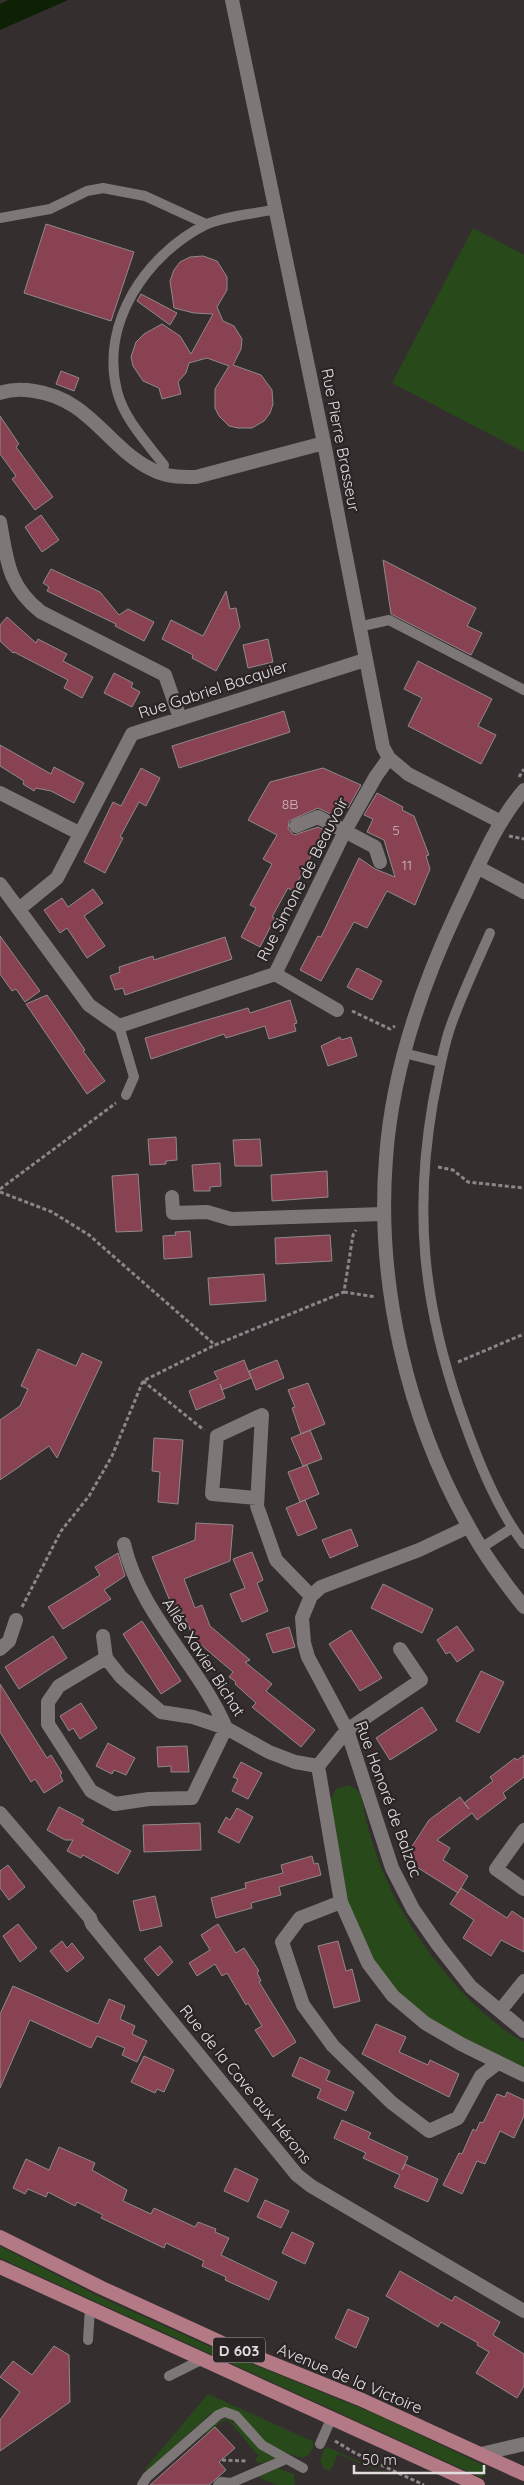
<svg xmlns="http://www.w3.org/2000/svg" width="524" height="2485" viewBox="0 0 524 2485" font-family="Quicksand,sans-serif">
	<style>
		.green { fill: #28491a }
		.water { fill: #0d2104 }
		.building { fill: #884251; stroke: #90898a }
		.lines { fill: none; stroke-linecap: round; stroke-linejoin: round }
		.path { stroke: #8b8687; stroke-width: 3; stroke-dasharray: 4 2.5; stroke-linecap: butt }
		.service { stroke: #7e7778; stroke-width: 10 }
		.minor { stroke: #7e7778; stroke-width: 14 }
		.tertiary { stroke: #7e7778; stroke-width: 14 }
		.primary { stroke: #b37985; stroke-width: 14 }
		.labels { text-anchor: middle; dominant-baseline: central; stroke-width: 4.5; stroke-linejoin: round; paint-order: stroke }
		.number-label { font-size: 14px; fill: #ccb7bc }
		.shield { fill: #2a2425; stroke: #aba6a7; stroke-width: 1 }
		.shield-label { font-size: 15px; font-weight: bold; fill: #e2dedf }
		.street-label { font-size: 16px; fill: #e2dedf; stroke: #2a2425 }
	</style>
	<rect width="100%" height="100%" fill="#342e2f"/>
	<path class="green" d="M473,228L524,255V452L392,383Z
		M348,1785C353,1787 357,1789 360,1794C363,1802 364,1812 366,1820C372,1842 379,1865 389,1885C412,1938 472,2015 524,2042V2072C466,2045 394,2006 364,1947C349,1918 344,1883 338,1851C335,1832 324,1806 336,1789Z
		M0,2246L98,2296L211,2347L380,2416L487,2467L482,2478L0,2258Z
		M208,2394L312,2441L314,2444L310,2454L303,2458C292,2455 276,2450 267,2443C252,2432 245,2412 225,2408L210,2414L147,2471L145,2469Z
		M228,2418L276,2457V2459L262,2463L255,2461L258,2455L228,2420L221,2422L207,2434L205,2431L220,2420Z
		M327,2447L411,2485L338,2454L330,2471L324,2469L320,2461L324,2449Z
		M278,2468L294,2474L295,2485H277L256,2476Z"/>
	<path class="water" d="M8,0H68L0,30V4Z"/>
	<path class="building" d="M46,224L134,252L111,321L24,293Z
		M203,256L217,261L227,277V290L217,307L223,321L234,326L242,339L241,349L233,365L261,375L272,390L273,404L270,413L264,421L252,428H238L229,426L219,416L215,408V389L229,366L207,358L189,363L186,373L178,382L181,394L162,399L159,388L143,381L133,366L131,357L136,342L144,334L162,324L180,336L191,354L213,314L194,313L174,308L170,281L174,270L180,262L190,257Z
		M141,294L177,313L170,325L137,301Z
		M61,371L79,378L74,391L56,384Z
		M0,416L19,444L16,447L53,497L35,510L12,479L16,476L0,454Z
		M41,515L59,540L42,552L25,527Z
		M383,560L476,608L467,626L482,633L471,655L391,614Z
		M51,569L100,592L119,615L128,609L154,622L144,641L115,626L116,624L47,591L49,587L43,583Z
		M226,591L230,609L236,608L240,627L216,671L192,658L193,655L162,639L171,620L203,636Z
		M7,617L36,643L38,639L67,654L63,661L93,677L82,698L64,688L68,680L14,652L13,653L0,641V625Z
		M268,639L273,662L248,668L243,645Z
		M418,661L492,699L478,726L496,735L481,764L408,726L422,698L404,689Z
		M114,673L133,683L131,687L140,692L132,707L104,693Z
		M284,711L290,732L179,768L172,746Z
		M0,745L51,774L54,767L84,783L74,803L51,791L36,788L34,791L23,784L24,781L0,766Z
		M141,768L160,778L146,806L139,802L120,837L123,838L105,873L84,862L113,802L121,806Z
		M323,768L361,785L348,808L343,805L337,817L318,808L289,821L288,829L294,835L318,827L324,830L293,891L288,888L272,917L275,918L260,947L241,937L256,908L250,905L272,864L263,859L277,835L248,820L270,782Z
		M377,793L403,807L402,810L414,816L429,855L426,856L430,869L415,905L387,891L367,928L354,922L321,981L300,970L318,936L321,937L359,858L375,869L395,877L384,840L367,832L373,819L364,815Z
		M93,889L103,903L84,916L105,946L87,958L67,928L60,933L44,910L62,898L68,907Z
		M0,936L40,991L25,1002L16,989L12,991L0,974Z
		M225,937L232,959L125,995L123,988L115,990L110,976L120,972L119,967L153,956L154,960Z
		M357,968L382,981L372,1000L347,987Z
		M47,995L85,1050L83,1051L105,1081L87,1094L26,1004Z
		M290,1000L297,1023L294,1024L296,1031L269,1039L265,1026L226,1038L224,1034L151,1059L145,1038L248,1008L250,1013Z
		M340,1037L341,1040L351,1037L357,1056L328,1066L321,1046Z
		M176,1137L177,1160L166,1161V1164L150,1165L148,1139Z
		M260,1139L262,1166H235L233,1140Z
		M220,1163L221,1186L210,1187V1191H194L192,1165Z
		M327,1171L328,1197L272,1201L271,1175Z
		M138,1174L142,1231L116,1232L112,1176Z
		M190,1231L192,1257L164,1259L163,1236L176,1235L175,1232Z
		M330,1235L332,1261L276,1264L275,1238Z
		M264,1274L266,1301L210,1305L208,1278Z
		M38,1349L76,1366L82,1353L102,1362L57,1458L49,1446L0,1480V1420L20,1406L28,1389L21,1386Z
		M244,1360L251,1378L222,1390L220,1384L225,1398L196,1410L189,1391L218,1379L214,1372Z
		M277,1360L284,1378L256,1390L249,1371Z
		M308,1383L325,1424L301,1434L292,1408L295,1407L288,1390Z
		M310,1430L322,1459L303,1466L291,1438Z
		M154,1438L183,1440L178,1504L158,1502L160,1472L152,1471Z
		M307,1465L319,1494L300,1502L288,1472Z
		M305,1500L317,1528L298,1536L286,1508Z
		M196,1523L233,1525L230,1561L184,1579L195,1608L202,1605L210,1626L250,1660L245,1662L272,1684L266,1691L315,1730L301,1747L252,1707L256,1703L235,1684L236,1682L229,1677L233,1672L194,1639L183,1613L176,1616L152,1557L195,1540Z
		M351,1529L358,1546L330,1558L322,1540Z
		M252,1552L263,1580L257,1583L268,1611L242,1622L230,1594L245,1588L233,1559Z
		M118,1553L125,1576L104,1590L111,1599L63,1629L48,1607L100,1575L95,1567Z
		M383,1584L433,1609L422,1633L371,1608Z
		M142,1621L181,1681L161,1694L123,1634Z
		M457,1626L474,1650L457,1662L450,1652L446,1654L437,1640Z
		M289,1627L295,1647L273,1653L266,1634Z
		M351,1630L382,1678L360,1691L329,1644Z
		M53,1636L67,1658L19,1689L5,1667Z
		M481,1671L504,1682L479,1733L456,1721Z
		M0,1684L47,1758L51,1755L62,1773L60,1775L63,1781L44,1793L35,1779L31,1782L0,1732Z
		M81,1703L97,1728L80,1739L73,1728L69,1731L60,1716Z
		M422,1707L437,1730L390,1760L376,1738Z
		M108,1743L135,1758L126,1775L114,1770L112,1774L96,1766Z
		M187,1746L189,1772H171V1766L158,1767L157,1747Z
		M524,1755V1777L503,1793L506,1798L477,1820L472,1813L437,1840L450,1848L443,1860L468,1876L458,1893L404,1859L429,1820L460,1797L469,1809L464,1803L493,1781L490,1777L515,1758L517,1760Z
		M241,1762L262,1773L248,1799L232,1791L238,1779L233,1777Z
		M59,1807L84,1820L81,1824L131,1851L118,1874L83,1855L81,1858L67,1851L73,1840H65L47,1830Z
		M237,1808L253,1817L239,1843L218,1832L226,1817L230,1820Z
		M200,1823L201,1850L144,1852L143,1825Z
		M312,1856L314,1864L318,1863L321,1875L279,1887L281,1895L251,1903L252,1908L216,1918L211,1898L246,1888L245,1883L283,1873L281,1865Z
		M8,1865L25,1887L9,1900L0,1888V1871Z
		M461,1888L507,1918L512,1911L524,1919V1952L501,1940L491,1956L463,1938L474,1920L450,1904Z
		M155,1896L162,1926L140,1931L133,1901Z
		M18,1924L37,1948L20,1962L3,1936Z
		M218,1924L236,1953L244,1948L259,1971L257,1973L261,1981L259,1982L296,2042L273,2057L255,2030L262,2026L248,2003L246,2005L227,1973L222,1976L215,1964L197,1976L189,1963L210,1950L201,1935Z
		M62,1941L67,1948L72,1943L84,1958L67,1972L50,1951Z
		M338,1941L346,1971L352,1969L360,2001L334,2008L318,1946Z
		M160,1946L173,1962L158,1976L144,1959Z
		M13,1986L98,2024L109,1999L125,2006L120,2019L135,2026L132,2034L147,2041L137,2062L122,2055L125,2048L97,2036L91,2048L30,2020L0,2088V2014Z
		M376,2024L406,2037L399,2052L428,2065L430,2060L459,2074L449,2097L362,2054Z
		M144,2056L174,2070L164,2092L157,2089L155,2093L131,2082Z
		M300,2057L330,2071L326,2080L354,2092L346,2111L317,2098L321,2089L292,2076Z
		M507,2092L524,2100V2116L514,2138L500,2131L485,2164L477,2161L462,2194L443,2185L459,2153L462,2154L473,2129L476,2131L480,2122L483,2123L497,2094L505,2097Z
		M342,2120L371,2133L368,2138L408,2157L402,2170L405,2164L438,2179L428,2202L394,2187L400,2175L363,2158L366,2153L334,2138Z
		M59,2147L95,2163L92,2170L127,2190L123,2201L151,2214L154,2208L195,2227L198,2222L216,2229L215,2232L229,2238L221,2255L277,2282L269,2300L225,2280L226,2277L202,2266L204,2261L166,2243L164,2248L141,2237L101,2218L103,2215L77,2202L75,2206L48,2192L46,2197L28,2189L25,2194L13,2188L26,2159L49,2170Z
		M235,2168L258,2179L248,2202L224,2191Z
		M265,2200L289,2211L281,2228L257,2217Z
		M292,2232L314,2243L305,2264L282,2253Z
		M400,2271L452,2301L455,2296L500,2322L493,2335L524,2354V2386L517,2398L476,2373L489,2352L477,2345L478,2343L441,2322L438,2327L386,2296Z
		M348,2309L369,2318L356,2348L335,2338Z
		M54,2346L69,2355L70,2402L0,2451V2420L20,2392L0,2377L13,2361L32,2375Z
		M215,2427L235,2448L219,2462L226,2470L209,2485H150Z"/>
	<g class="lines">
		<path class="path" d="M519,777L524,769
			M509,836L524,839
			M352,1011L390,1029L395,1026
			M438,1167L453,1170L468,1182L524,1188
			M0,1189L116,1103
			M0,1192L52,1212L89,1235L215,1345
			M344,1292L376,1297
			M458,1362L524,1334
			M143,1381L204,1430
			M22,1607L61,1531L89,1496L112,1456L143,1381L215,1345L344,1292L353,1235L356,1230
			M335,2441L355,2453L424,2485
			M222,2460L246,2461"/>
		<path class="service" d="M0,218L50,209L87,191L103,188L145,196L206,224
			M162,474L164,465C147,443 124,419 117,391C100,323 146,255 205,225C223,216 255,214 276,209
			M358,627L389,620L524,690
			M490,933C476,965 461,996 450,1028C442,1052 438,1077 433,1102C414,1211 423,1302 459,1407C475,1453 495,1506 524,1544
			M119,1026L134,1077L126,1095
			M404,1053L440,1062
			M481,1548L512,1528
			M88,2340L90,2308
			M169,2376L201,2360
			M320,2444L331,2419
			M142,2485L147,2477L218,2415L225,2412L236,2416L262,2445L303,2468
			M218,2485L221,2482L231,2483L284,2460"/>
		<path class="minor" d="M232,0L324,443L383,747L389,758L408,774L501,822
			M0,393C11,389 23,389 34,391C90,399 106,446 151,469C165,477 180,477 196,477L324,443
			M0,522C7,561 8,586 41,612L165,675L180,718
			M0,793L79,833
			M296,826L318,817L375,847L380,862
			M479,868L524,892
			M0,884L89,1005L119,1026L275,974L345,831L376,776L389,758
			M19,909L57,878L132,734L365,660
			M275,974L337,1010
			M172,1197L173,1213L207,1212L231,1219L383,1214
			M257,1498L212,1494L217,1436L262,1415L257,1506L276,1560L311,1596
			M468,1527L419,1550L321,1587L311,1596L302,1618L304,1643L308,1657L347,1730L392,1868L413,1909L438,1945L471,1987L524,2031
			M124,1544C140,1614 198,1663 226,1728
			M103,1636L106,1658
			M0,1649L9,1641L16,1620
			M400,1649L421,1680L347,1730L318,1766L341,1902L368,1963L393,1996L425,2023L461,2044L524,2075
			M226,1728L192,1798L149,1799L115,1804L91,1791L48,1724V1702L59,1686L106,1658L121,1677L161,1712L193,1717L226,1728L269,1752L295,1762L318,1766
			M0,1813L90,1918L92,1924L297,2175L311,2186L524,2311
			M524,1830L496,1869L524,1889
			M341,1902L300,1918L282,1942L303,2005L333,2046L392,2103L429,2131L458,2118L481,2076L498,2063
			M500,2011L524,1981
			M481,2454L524,2444"/>
		<path class="tertiary" d="M524,790C494,825 476,872 456,913C420,990 392,1072 386,1158C376,1283 407,1418 469,1527C484,1555 504,1582 524,1607"/>
		<path class="primary" d="M0,2237L102,2288L229,2346L360,2399L524,2474
			M0,2267L478,2485"/>
	</g>
	<g class="labels">
		<g class="number-label">
			<text x="290" y="804">8B</text>
			<text x="396" y="830">5</text>
			<text x="407" y="865">11</text>
		</g>
		<rect class="shield" x="213" y="2337.5" width="52" height="25" rx="4"/>
		<g class="shield-label">
			<text x="239" y="2350">D 603</text>
		</g>
		<g class="street-label">
			<text transform="translate(341 440) rotate(79)">Rue Pierre Brasseur</text>
			<text transform="translate(213 689) rotate(-18)">Rue Gabriel Bacquier</text>
			<text transform="translate(302 879) rotate(-63)">Rue Simone de Beauvoir</text>
			<text transform="translate(204 1657) rotate(57)">Allée Xavier Bichat</text>
			<text transform="translate(389 1799) rotate(70)">Rue Honoré de Balzac</text>
			<text transform="translate(246 2084) rotate(51)">Rue de la Cave aux Hérons</text>
			<text transform="translate(350 2378) rotate(23)">Avenue de la Victoire</text>
		</g>
	</g>
	<path d="M354 2465v8h130v-8" fill="none" stroke="#e2dedf" stroke-width="2.5"/>
	<text x="362" y="2465" font-size="15" fill="#e2dedf" stroke="#2a2425" stroke-width="4" paint-order="stroke">50 m</text>
</svg>
